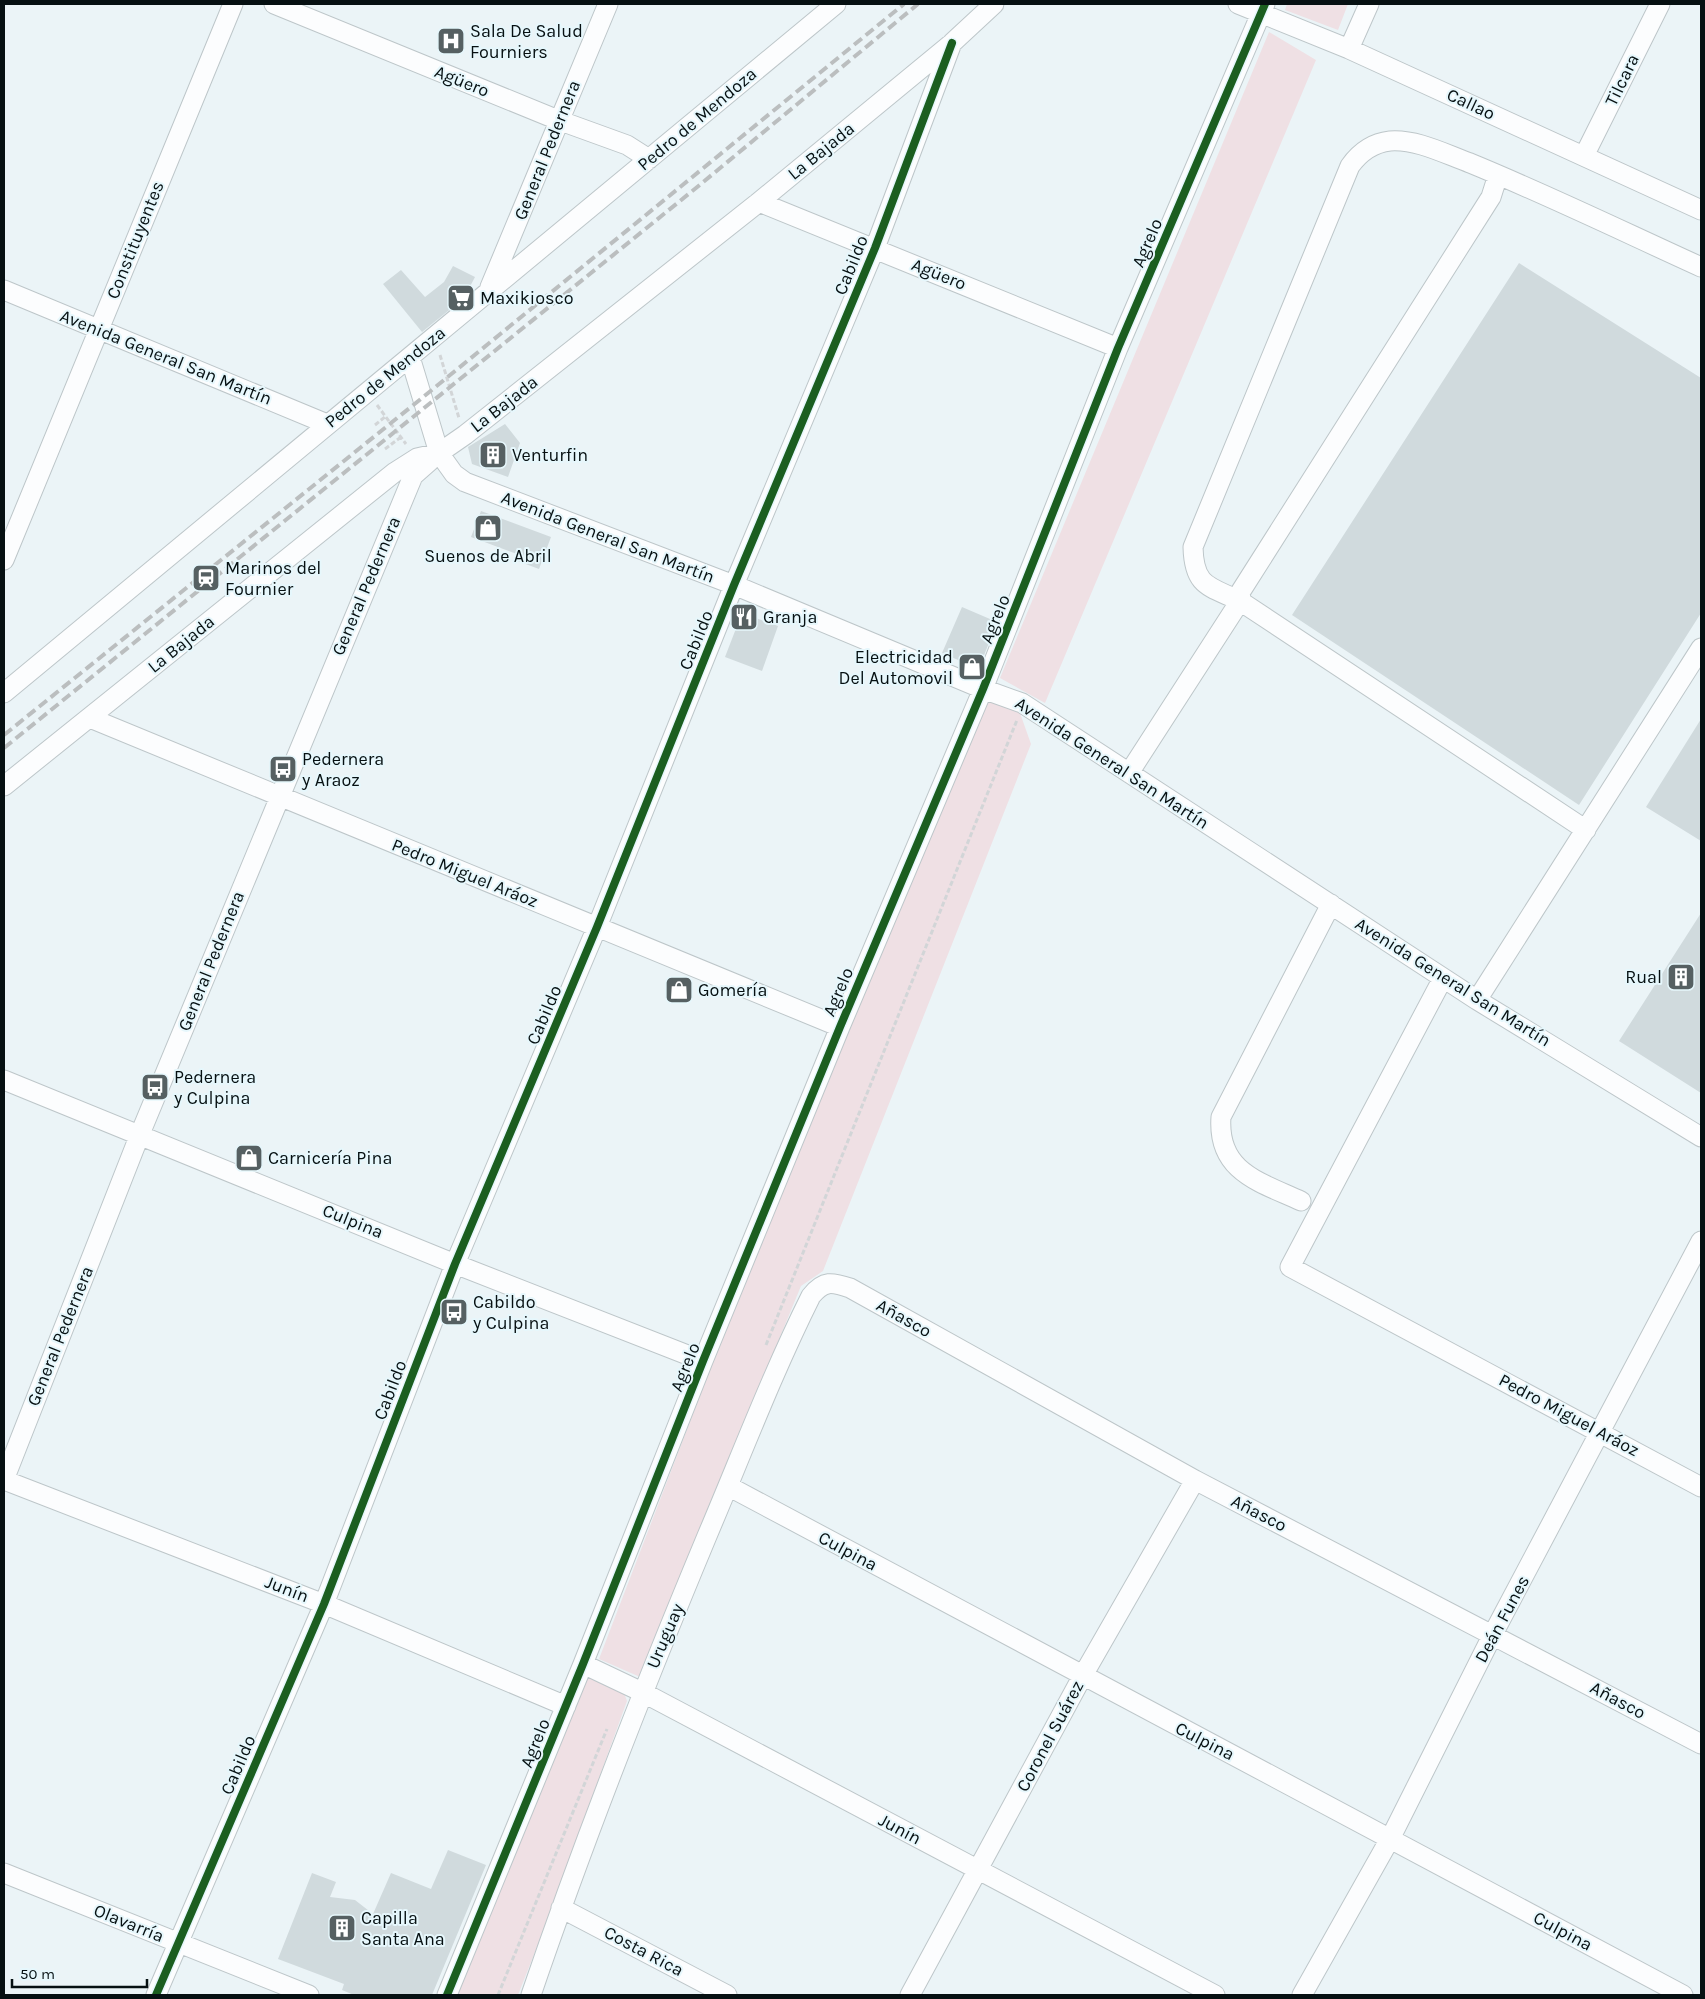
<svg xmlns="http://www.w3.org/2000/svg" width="1705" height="1999" viewBox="0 0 1705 1999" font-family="Karla,sans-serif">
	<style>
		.green { fill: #efe0e4 }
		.building { fill: #d0dadd }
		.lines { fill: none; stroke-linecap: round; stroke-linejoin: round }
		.minor-casing { stroke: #bdc6c9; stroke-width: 21 }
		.path { stroke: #d2d5d7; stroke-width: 3; stroke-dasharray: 5 2.5; stroke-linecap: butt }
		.minor { stroke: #fcfdfe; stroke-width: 19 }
		.rail { stroke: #bbbebf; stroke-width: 4; stroke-dasharray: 10 5; stroke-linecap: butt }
		.cycleway-casing { stroke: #e6f7fc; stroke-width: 11 }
		.cycleway { stroke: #1b5e20; stroke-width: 8 }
		.labels { text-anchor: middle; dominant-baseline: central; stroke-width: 4; stroke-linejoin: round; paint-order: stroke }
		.poi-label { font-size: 18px; fill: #061012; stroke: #e6f7fc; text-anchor: start }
		.street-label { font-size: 18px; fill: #061012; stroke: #e6f7fc }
	</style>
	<rect width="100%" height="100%" fill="#ebf4f7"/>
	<path class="green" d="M1287,4H1348L1338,30L1285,10Z
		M1269,32L1316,60L1045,703L1000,678Z
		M993,700L1020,713L1031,744L823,1271L801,1286L640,1677L599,1659L760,1239L984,701Z
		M587,1673L623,1690L627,1701L548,1919L518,1995H456Z"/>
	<path class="building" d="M1519,263L1701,378V613L1579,805L1292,615Z
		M453,266L475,277L464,298L422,332L383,284L401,270L425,297L444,282Z
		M505,424L520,443L508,477L472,464L468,447Z
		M481,511L551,537L539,569L515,560L517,554L471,537Z
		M962,607L997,622L981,663L972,666L942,653Z
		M742,613L778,626L762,671L725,657Z
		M1701,719V841L1646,807Z
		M1701,913V1093L1619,1041Z
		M448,1850L486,1865L432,1995H354L342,1990L344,1984L278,1959L312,1873L336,1882L330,1897L355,1900L373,1914L391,1873L431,1889Z"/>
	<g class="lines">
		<defs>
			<path id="minor" d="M274,4L558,120L627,145L649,159
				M1238,4L1349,49L1701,210
				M1349,49L1369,4
				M1584,156L1660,4
				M1498,175L1491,197L1241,591L1240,601L1586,830
				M759,202L1118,348
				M490,287L608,4
				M4,290L327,424
				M410,357L439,453L454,474L465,482L734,585L983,689L1022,703L1477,1000L1701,1137
				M4,560L233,4
				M4,693L836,4
				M90,718L840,1027
				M1129,773L1240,601C1209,586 1194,587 1193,547L1350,166C1360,152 1372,143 1390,141C1417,139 1445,154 1470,163C1548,195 1624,232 1701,267
				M4,786L395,472L417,458L439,453L465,435L759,202L952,43L994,4
				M1443,978L1290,1267L1701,1487
				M1477,1000L1701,648
				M4,1080L455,1264L703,1361
				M1301,1201C1260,1182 1217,1172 1221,1117L1331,904
				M4,1480L140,1134L413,476L430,461
				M4,1480L324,1604L566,1706
				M728,1486C1045,1657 1365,1824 1683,1995
				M583,1664L642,1692L1215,1995
				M4,1873L309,1995
				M561,1908L727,1995
				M156,1995L324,1604L455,1264L597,927L734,585L875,248L952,43
				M447,1995L583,1664L703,1361L840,1027L983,689L1118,348L1265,4
				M531,1995C584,1840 644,1687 707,1536C741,1456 772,1374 811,1296C824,1280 832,1282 850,1288L1195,1480L1701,1744
				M910,1995L1082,1677L1195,1480
				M1302,1995L1391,1837L1493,1634L1701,1241"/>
		</defs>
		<use href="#minor" class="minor-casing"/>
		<path class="path" d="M440,355L459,418
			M377,405L406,444
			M375,425L386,416
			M385,449L401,437
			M766,1345L1017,720
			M498,1995L607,1729"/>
		<use href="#minor" class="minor"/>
		<path class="rail" d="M4,735L422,398L904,4
			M4,748L696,188L918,4"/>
		<defs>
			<path id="cycleway" d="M156,1995L324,1604L455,1264L597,927L734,585L875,248L952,43
				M447,1995L583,1664L703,1361L840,1027L983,689L1118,348L1265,4"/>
		</defs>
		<use href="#cycleway" class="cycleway-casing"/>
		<use href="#cycleway" class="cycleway"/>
	</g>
	<defs>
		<symbol id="hospital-square" viewBox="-11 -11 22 22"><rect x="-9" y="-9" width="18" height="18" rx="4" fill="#566062" stroke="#e6f7fc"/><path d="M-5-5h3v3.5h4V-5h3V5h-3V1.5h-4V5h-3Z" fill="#fff"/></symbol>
		<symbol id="supermarket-square" viewBox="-11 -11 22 22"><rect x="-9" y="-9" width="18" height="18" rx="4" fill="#566062" stroke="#e6f7fc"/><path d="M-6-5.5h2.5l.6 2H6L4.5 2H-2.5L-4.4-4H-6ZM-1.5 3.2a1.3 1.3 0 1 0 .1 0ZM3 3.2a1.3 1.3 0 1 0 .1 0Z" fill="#fff"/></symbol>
		<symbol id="building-square" viewBox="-11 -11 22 22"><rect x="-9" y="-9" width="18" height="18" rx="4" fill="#566062" stroke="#e6f7fc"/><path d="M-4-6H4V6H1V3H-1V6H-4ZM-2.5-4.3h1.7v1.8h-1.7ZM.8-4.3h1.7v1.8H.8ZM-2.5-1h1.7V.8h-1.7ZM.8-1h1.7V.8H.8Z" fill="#fff"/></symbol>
		<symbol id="shop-square" viewBox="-11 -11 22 22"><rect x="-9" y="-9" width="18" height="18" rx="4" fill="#566062" stroke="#e6f7fc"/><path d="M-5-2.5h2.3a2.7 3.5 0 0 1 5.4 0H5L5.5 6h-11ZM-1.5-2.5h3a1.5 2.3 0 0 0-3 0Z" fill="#fff"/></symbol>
		<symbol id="station-square" viewBox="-11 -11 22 22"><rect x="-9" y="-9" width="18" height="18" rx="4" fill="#566062" stroke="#e6f7fc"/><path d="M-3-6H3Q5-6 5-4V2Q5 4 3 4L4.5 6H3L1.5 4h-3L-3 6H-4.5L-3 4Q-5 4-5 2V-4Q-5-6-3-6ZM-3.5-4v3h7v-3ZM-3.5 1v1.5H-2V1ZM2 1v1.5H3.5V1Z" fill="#fff"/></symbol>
		<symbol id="restaurant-square" viewBox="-11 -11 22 22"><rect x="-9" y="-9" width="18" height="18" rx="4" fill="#566062" stroke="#e6f7fc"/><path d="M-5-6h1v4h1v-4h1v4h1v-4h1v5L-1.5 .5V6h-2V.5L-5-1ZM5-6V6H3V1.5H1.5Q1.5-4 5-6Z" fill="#fff"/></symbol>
		<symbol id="bus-square" viewBox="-11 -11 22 22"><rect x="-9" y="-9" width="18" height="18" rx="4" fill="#566062" stroke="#e6f7fc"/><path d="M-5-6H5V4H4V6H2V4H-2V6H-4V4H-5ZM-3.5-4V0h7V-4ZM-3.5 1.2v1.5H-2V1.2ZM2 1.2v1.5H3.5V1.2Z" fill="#fff"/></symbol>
	</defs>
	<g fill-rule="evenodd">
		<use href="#hospital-square" x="435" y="25" width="32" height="32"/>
		<use href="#supermarket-square" x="445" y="282" width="32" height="32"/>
		<use href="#building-square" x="477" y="439" width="32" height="32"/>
		<use href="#shop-square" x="472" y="512" width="32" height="32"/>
		<use href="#station-square" x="190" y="562" width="32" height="32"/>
		<use href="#restaurant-square" x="728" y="601" width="32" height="32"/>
		<use href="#shop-square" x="956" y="651" width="32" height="32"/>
		<use href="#bus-square" x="267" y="753" width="32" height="32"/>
		<use href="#building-square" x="1665" y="961" width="32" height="32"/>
		<use href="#shop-square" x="663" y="974" width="32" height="32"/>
		<use href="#bus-square" x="139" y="1071" width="32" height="32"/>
		<use href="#shop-square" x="233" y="1142" width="32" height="32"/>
		<use href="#bus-square" x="438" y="1296" width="32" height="32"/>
		<use href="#building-square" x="326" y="1912" width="32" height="32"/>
	</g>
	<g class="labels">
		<g class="poi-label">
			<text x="470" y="31">Sala De Salud<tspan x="470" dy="21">Fourniers</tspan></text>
			<text x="480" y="298">Maxikiosco</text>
			<text x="512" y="455">Venturfin</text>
			<text x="488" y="556" text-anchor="middle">Suenos de Abril</text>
			<text x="225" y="568">Marinos del<tspan x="225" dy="21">Fournier</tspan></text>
			<text x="763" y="617">Granja</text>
			<text x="953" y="657" text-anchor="end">Electricidad<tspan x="953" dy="21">Del Automovil</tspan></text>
			<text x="302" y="759">Pedernera<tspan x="302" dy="21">y Araoz</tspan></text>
			<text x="1662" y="977" text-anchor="end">Rual</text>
			<text x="698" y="990">Gomería</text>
			<text x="174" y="1077">Pedernera<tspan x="174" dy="21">y Culpina</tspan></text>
			<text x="268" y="1158">Carnicería Pina</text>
			<text x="473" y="1302">Cabildo<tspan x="473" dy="21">y Culpina</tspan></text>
			<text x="361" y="1918">Capilla<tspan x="361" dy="21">Santa Ana</tspan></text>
		</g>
		<g class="street-label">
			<text transform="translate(1622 80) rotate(-64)">Tilcara</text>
			<text transform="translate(462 81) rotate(22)">Agüero</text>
			<text transform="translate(1471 104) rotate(25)">Callao</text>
			<text transform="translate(697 119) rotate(-40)">Pedro de Mendoza</text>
			<text transform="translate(547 150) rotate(-68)">General Pedernera</text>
			<text transform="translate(821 151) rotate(-39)">La Bajada</text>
			<text transform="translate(135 240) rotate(-68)">Constituyentes</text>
			<text transform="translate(1147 243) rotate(-67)">Agrelo</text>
			<text transform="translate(851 265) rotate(-68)">Cabildo</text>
			<text transform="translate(939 274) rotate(22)">Agüero</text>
			<text transform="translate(166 357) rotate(22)">Avenida General San Martín</text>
			<text transform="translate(385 377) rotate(-39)">Pedro de Mendoza</text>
			<text transform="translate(504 404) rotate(-38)">La Bajada</text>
			<text transform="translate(608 537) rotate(21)">Avenida General San Martín</text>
			<text transform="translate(366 586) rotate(-67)">General Pedernera</text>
			<text transform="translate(995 619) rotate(-68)">Agrelo</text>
			<text transform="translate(696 640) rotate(-68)">Cabildo</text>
			<text transform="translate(181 644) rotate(-39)">La Bajada</text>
			<text transform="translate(1112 763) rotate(33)">Avenida General San Martín</text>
			<text transform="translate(465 873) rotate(22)">Pedro Miguel Aráoz</text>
			<text transform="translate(211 961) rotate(-68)">General Pedernera</text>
			<text transform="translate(1453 982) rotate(32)">Avenida General San Martín</text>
			<text transform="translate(838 992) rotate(-67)">Agrelo</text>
			<text transform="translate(544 1015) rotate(-67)">Cabildo</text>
			<text transform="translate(353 1221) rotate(22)">Culpina</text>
			<text transform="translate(904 1318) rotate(29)">Añasco</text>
			<text transform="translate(60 1336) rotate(-68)">General Pedernera</text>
			<text transform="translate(685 1367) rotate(-68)">Agrelo</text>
			<text transform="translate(390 1390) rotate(-69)">Cabildo</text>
			<text transform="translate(1569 1415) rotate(28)">Pedro Miguel Aráoz</text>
			<text transform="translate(1259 1513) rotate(27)">Añasco</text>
			<text transform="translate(848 1551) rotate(28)">Culpina</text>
			<text transform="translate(287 1589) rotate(21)">Junín</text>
			<text transform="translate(1502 1619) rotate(-62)">Deán Funes</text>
			<text transform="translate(665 1636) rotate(-67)">Uruguay</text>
			<text transform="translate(1618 1700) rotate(28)">Añasco</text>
			<text transform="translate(1050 1736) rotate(-62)">Coronel Suárez</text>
			<text transform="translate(1205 1741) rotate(27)">Culpina</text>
			<text transform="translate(535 1743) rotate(-68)">Agrelo</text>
			<text transform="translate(238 1765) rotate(-67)">Cabildo</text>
			<text transform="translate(900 1829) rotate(28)">Junín</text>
			<text transform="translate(129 1923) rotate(22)">Olavarría</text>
			<text transform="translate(1563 1931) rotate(28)">Culpina</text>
			<text transform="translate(644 1951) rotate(28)">Costa Rica</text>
		</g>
	</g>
	<rect width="1705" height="1999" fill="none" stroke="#061012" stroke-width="10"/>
	<path d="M12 1979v8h135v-8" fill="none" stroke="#061012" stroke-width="2.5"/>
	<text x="20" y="1979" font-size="15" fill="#061012" stroke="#e6f7fc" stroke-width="4" paint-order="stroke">50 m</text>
</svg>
